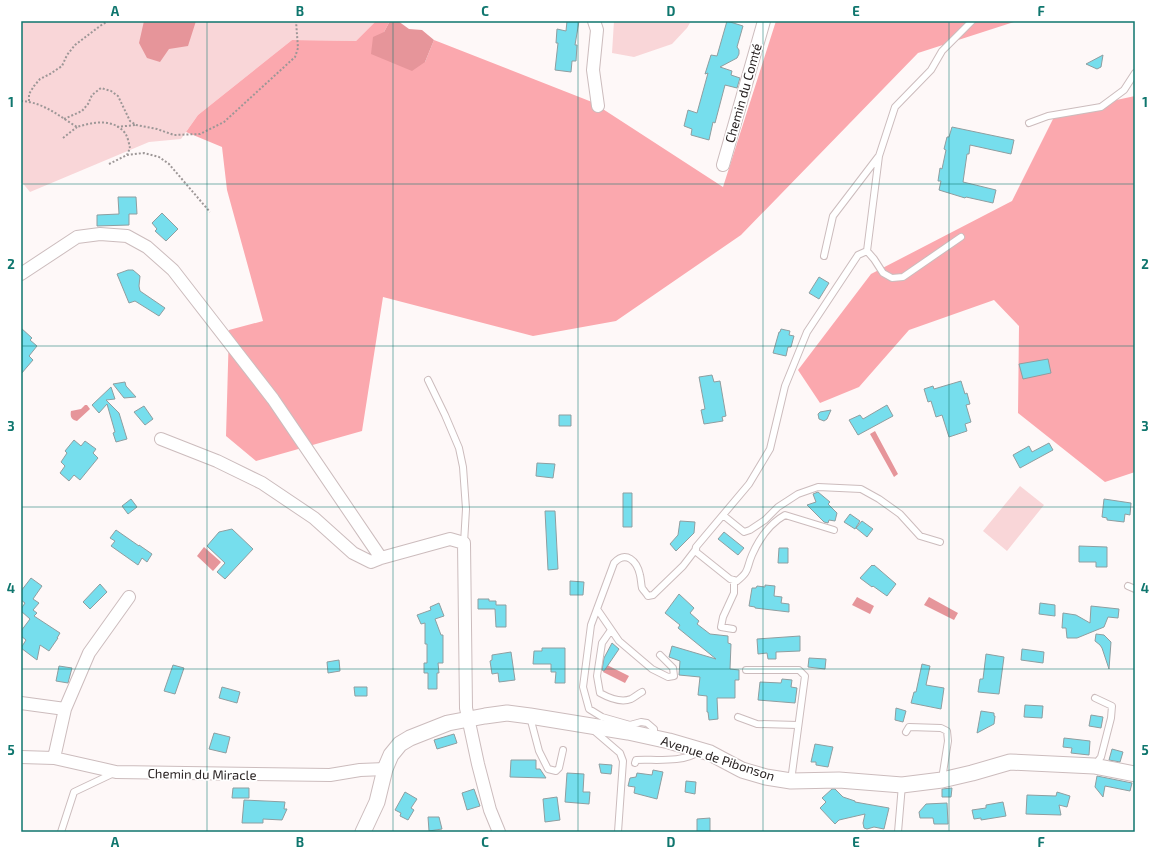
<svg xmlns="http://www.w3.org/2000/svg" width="1156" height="853" viewBox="0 0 1156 853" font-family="'Exo 2',sans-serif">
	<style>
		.green { fill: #f9d6d8 }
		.forest { fill: #fba8ae }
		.water { fill: #e6959a }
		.building { fill: #76deed; stroke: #8f9ea0 }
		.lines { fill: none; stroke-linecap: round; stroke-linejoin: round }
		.service-casing { stroke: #ccbcbd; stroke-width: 8 }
		.minor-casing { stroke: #ccbcbd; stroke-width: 14 }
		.tertiary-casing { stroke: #ccbcbd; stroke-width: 17 }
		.path { stroke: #9d9797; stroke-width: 2; stroke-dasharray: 2 2; stroke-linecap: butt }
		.service { stroke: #fff; stroke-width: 6 }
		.minor { stroke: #fff; stroke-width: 12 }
		.tertiary { stroke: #fff; stroke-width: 15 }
		.grid { fill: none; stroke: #0f766e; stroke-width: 1; stroke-opacity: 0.55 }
		.labels { text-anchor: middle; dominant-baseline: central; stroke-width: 3.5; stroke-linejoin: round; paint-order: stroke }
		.street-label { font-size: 13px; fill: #282222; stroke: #fff }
		.neatline { fill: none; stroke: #0f766e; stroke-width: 1.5 }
		.grid-label { font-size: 13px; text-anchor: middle; font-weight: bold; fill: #0f766e }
	</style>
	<rect width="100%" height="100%" fill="#fef8f8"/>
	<path class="green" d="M21,21H376L356,41L292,40L198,115L181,139L149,142L30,192L21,181Z
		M614,21H691L687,28L672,44L634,57L612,53Z
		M1020,486L1044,505L1007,551L983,531Z"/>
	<path class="forest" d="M376,21H390L384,32L425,62L434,40L592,102L723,187L776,21H1017L918,53L741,235L616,321L533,336L383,297L362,431L256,461L226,436L229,330L263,321L227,190L222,147L186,132L198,115L292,40L356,41Z
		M1135,96V472L1105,482L1018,413L1019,326L994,300L909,330L859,387L820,403L798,370L871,274L1012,201L1056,113Z"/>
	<path class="water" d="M144,21H196L188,46L169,49L160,62L147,58L139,43Z
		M390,21H398L409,29L422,30L434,40L425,62L412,71L371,54L373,37L384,32Z
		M85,405H87L90,409L77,421C71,420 70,416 71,411L81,409Z
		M875,431L898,474L894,477L870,434Z
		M204,547L221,562L213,571L197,556Z
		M857,597L874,606L870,614L852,605Z
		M929,597L958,613L954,620L924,605Z
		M607,665L629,676L625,683L603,672Z"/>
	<path class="building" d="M567,21H579L575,45H577L576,61H572L571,72L555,70L558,43H556L557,29L566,31Z
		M727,21L743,26L737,47L739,50V54L737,58L720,67L732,71L731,75L740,78L737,88L725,85L715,123L713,122L709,140L691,135L692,129L684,126L688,110L697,113L708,73L705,74L711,55L717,56Z
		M1103,55L1101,67L1097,69L1086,64Z
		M952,127L1014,140L1011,154L970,145L969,154H967L963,182L996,190L993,203L966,197L965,198L939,190L941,181H938L940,168L942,169L946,150L944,149L947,137H949Z
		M118,197H136L137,214H129V225L97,226V215L119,214Z
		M162,213L178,229L166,241L155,231L157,229L152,223Z
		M128,270H133L140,276L139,286L140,291L165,308L159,316L135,301L129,303L117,274Z
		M819,277L829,283L819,299L809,293Z
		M21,328L32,338L30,340L37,346L29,356L33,360L21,374Z
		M781,329L790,331L789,335L794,336L791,347H788L786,356L773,353L779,332H780Z
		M1048,359L1051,373L1023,379L1019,364Z
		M712,375L714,382L720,381L726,416L722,417L723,421L704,424L701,410L705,409L699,377Z
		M961,381L965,394L967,393L970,404L966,405L971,422L965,424L967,431L949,437L942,415L936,417L931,401L928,402L924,389L933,386L934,389Z
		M125,382L126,386L136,397L124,398L113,384Z
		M111,387L115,399L106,400L119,413L127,439L116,442L113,433L115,432L107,404L99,413L92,405Z
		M887,405L893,416L858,435L849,420L860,415L863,419Z
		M144,406L153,419L145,425L134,412Z
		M831,410L827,419L824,421L819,419L818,414L820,412Z
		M559,415H571V426H559Z
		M74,440L81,446L85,441L96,449L93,453L98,458L80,480L74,475L69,481L60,473L65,466L61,462L67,453L65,451Z
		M1049,443L1053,450L1020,468L1013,455L1029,446L1032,452Z
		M537,463L555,464L553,478L536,476Z
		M818,492L830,502L828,504L837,513L835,521L829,520L828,523L824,522L807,505L816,502L813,494Z
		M623,493H632V527H623Z
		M131,499L137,507L128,514L122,506Z
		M1104,499L1131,503L1130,515L1125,514L1124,522L1107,520V518L1102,517Z
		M545,511H555L558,569L548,570Z
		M850,514L860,521L855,529L844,522Z
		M680,521L695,522L694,533L676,551L670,544L678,535Z
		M862,521L873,529L867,537L856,528Z
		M232,529L253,549L225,579L217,572L225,563L207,546L219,532Z
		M116,530L139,546V545L152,554L147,562L142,558L138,565L111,546L115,541L110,538Z
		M724,532L744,548L738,555L718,539Z
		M1079,546L1107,547V567H1096V562H1079Z
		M779,548H788V563H778Z
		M872,565L873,566L874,565L896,584L887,596L873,586L872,587L860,578Z
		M31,578L42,586L33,599L39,603L33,610L37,613L34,616L60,633L57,638H58L49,651L40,645L37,660L21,648L26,640L21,636V631L30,619L21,611V609L25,603L21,600V591Z
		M570,581L584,582L583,595H570Z
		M100,584L107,592L90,609L83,602Z
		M765,585L775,586L774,596L782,597L781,603L789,604V612L755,608V607L749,606L752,588H756L757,586L765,587Z
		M679,594L694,608L690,613L699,621L697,624L710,634L728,636V643L731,644L730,669L739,670V680H735V698H717L718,719L709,720L708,712H707V696L698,695L700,677L679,675L680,661L669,657L672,646L716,659L678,628L680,625L665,613Z
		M478,599H489V601H496V605H506V627H496L495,609H478Z
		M439,603L444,616L435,619L441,635H443V663H438L439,673H437V689H428V673H424V663H427V644H425V623L421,624L417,615L431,610L430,607Z
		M1040,603L1055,605V616L1039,614Z
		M1091,606L1119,609L1118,618L1108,617L1104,627L1077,638H1067L1066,628H1062L1063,613L1076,615L1090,623Z
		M1096,634L1104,635L1111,642L1109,669L1102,648L1100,645L1095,641Z
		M800,636V651L776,652V659H768L767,653L758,654L757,639Z
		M612,643L619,649L604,671L602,670L604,658Z
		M542,648H565V683H555L556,672H551V664H533L534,651H542Z
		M1022,649L1044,652L1043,663L1021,660Z
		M511,652L515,680L499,682L498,673L492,674L490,661L492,660V655Z
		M986,654L1004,657L999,694L978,692L980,679H983Z
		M809,658L826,659L825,669L808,667Z
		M339,660L340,671L328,673L327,662Z
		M922,664L930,666L926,685L944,688L941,709L911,703L914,692H916Z
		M173,665L184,668L175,694L164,691Z
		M59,666L72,668L68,683L56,681Z
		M782,679L792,680L791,687L797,688L795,703L758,700L760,682L781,683Z
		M222,687L240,692L237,703L219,698Z
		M354,687H367V696H355Z
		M1025,705L1043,706L1042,718L1024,717Z
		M896,708L906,711L903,722L895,720Z
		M981,711L994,713V716H995L994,724L977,733Z
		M1091,715L1103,717L1101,728L1089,726Z
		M214,733L230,737L226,753L209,749Z
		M454,734L457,743L437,749L434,740Z
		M1064,738L1090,741L1089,755L1071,753L1072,748L1063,747Z
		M815,744L833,747L828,767L816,765V762H811Z
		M1112,749L1123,752L1120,762L1109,760Z
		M511,760H536V769H540L546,778L510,777Z
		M599,764L612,765L611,774L601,773Z
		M653,770L663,772L657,799L634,793L635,787L628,786L630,778L636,777L637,773L652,775Z
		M567,773L584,774L583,792H590L589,804L565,802Z
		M1097,776L1132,783L1130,791L1105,786L1103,797L1095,787Z
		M686,781L696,782L695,794L685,792Z
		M233,788H249V798H232Z
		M952,788L951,797H942V789Z
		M474,789L480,806L467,810L462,793Z
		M832,789H835L843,797L855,801V802L889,808L884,829L874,827L867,829L864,828L863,823L865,814L839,820L835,824L820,808L826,802L822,798Z
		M405,792L417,799L411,808L414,810L408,820L400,816L401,813L395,810Z
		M1057,792L1070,796L1067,807L1059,805L1061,815L1026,814L1027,795L1056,796Z
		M557,797L560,820L545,822L543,799Z
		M244,800L285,802L284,809H287L282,820L263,819V823H242Z
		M1003,802L1006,816L981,820V818L974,819L972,810L986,808V805Z
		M947,803L948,824H934L933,818H920L919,812L926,804Z
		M428,817H439L442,829L429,831Z
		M710,818V832H697V819Z"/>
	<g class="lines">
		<defs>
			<path id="service" d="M1029,123L1048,116L1101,107L1124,90L1135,73
				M867,251L879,156L895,107L931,70L942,51L972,21
				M824,256L833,216L878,157
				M428,380L445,415L459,448L463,467L466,509L464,543
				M723,515L744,532L750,530L765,520L778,507L798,494L818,487L861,489L879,499L900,514L920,536L940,542
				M834,530L785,515C769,524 759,539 752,555C746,569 750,571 737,581L730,579L695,551L696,547L749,484L770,449L785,386L807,332L858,255L867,251L874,259L883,273L892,278L903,277L961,237
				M1128,586L1135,589
				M597,609L619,641L652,669L668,677L674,676L673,668L660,655
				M733,629L721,627L723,617L734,593V580
				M611,630L602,643L597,676L600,693C609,698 621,703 631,699C635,697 638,694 642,692
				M746,670H799L805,676L791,781
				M530,717L539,751L548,769L556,771L559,768L563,750
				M738,717L757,724L798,725
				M592,729L620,753L623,761L618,832
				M906,732L909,727L941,728L947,731L948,741L942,779
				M654,737V729L647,723L641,722L630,725L602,717L589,709L583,687L591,625L614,563C626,550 637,561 640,575C641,579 641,584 642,588C644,591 646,593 648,596L653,595L683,566L696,549
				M635,763L636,760C654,759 683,763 698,752
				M1094,766L1101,757L1111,718L1112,706L1095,698
				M61,832L74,792L114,773
				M898,832L902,785"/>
			<path id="minor" d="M594,21L597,30L593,70L598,106
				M723,165L764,21
				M21,274L77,237L100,234L127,236L147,247L173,270L273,399L381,558
				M161,439L217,461L262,483L314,518L353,553L371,562L381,558L450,539L464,543L466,708L478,764L490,810L499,832
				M21,703L65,709
				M21,757L54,758L116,772L330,775L360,770L385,769
				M54,758L65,709L89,653L129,597"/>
			<path id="tertiary" d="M363,832L377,802L385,769L391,755L400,744L410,738L448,723L485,716L507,713L530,716L628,732L669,741L710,753L742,770L766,777L791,781L839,780L902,785L942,780L972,773L1010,762L1094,766L1135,774"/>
		</defs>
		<use href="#service" class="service-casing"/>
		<use href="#minor" class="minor-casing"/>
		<use href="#tertiary" class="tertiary-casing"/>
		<path class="path" d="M21,101C43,102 59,116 77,127C93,122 113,118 125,133C128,137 129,144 130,148L127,155
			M29,101V94L34,86L40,79L50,74L62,66L67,55L75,45L100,26L108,21
			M64,119L82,111L88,104L92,95L101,88L111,91L118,96L130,121L136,125L157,129L174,135L200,134L224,122L295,57L298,48L296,21
			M117,127L135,125
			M63,138L77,127
			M109,164L127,155L144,153L159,157L169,164L210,212"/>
		<use href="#service" class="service"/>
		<use href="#minor" class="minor"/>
		<use href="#tertiary" class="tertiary"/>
	</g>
	<path class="grid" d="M207,21V832M393,21V832M578,21V832M763,21V832M949,21V832M21,184H1135M21,346H1135M21,507H1135M21,669H1135"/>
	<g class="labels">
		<g class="street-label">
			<text transform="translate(743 93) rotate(-74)">Chemin du Comté</text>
			<text transform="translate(718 758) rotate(18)">Avenue de Pibonson</text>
			<text transform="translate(202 774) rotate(1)">Chemin du Miracle</text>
		</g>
	</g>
	<rect width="1156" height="853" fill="none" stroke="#ffffff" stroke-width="44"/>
	<rect x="22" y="22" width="1112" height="809" class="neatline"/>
	<g class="grid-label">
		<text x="115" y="16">A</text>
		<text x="300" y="16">B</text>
		<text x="485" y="16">C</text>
		<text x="671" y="16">D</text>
		<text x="856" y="16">E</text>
		<text x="1041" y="16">F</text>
		<text x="11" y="107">1</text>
		<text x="1145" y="107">1</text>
		<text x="11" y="269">2</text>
		<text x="1145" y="269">2</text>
		<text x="11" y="431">3</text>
		<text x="1145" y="431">3</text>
		<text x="11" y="593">4</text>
		<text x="1145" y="593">4</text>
		<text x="11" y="755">5</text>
		<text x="1145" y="755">5</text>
		<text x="115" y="847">A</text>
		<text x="300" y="847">B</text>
		<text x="485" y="847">C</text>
		<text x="671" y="847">D</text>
		<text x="856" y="847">E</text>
		<text x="1041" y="847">F</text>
	</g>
</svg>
